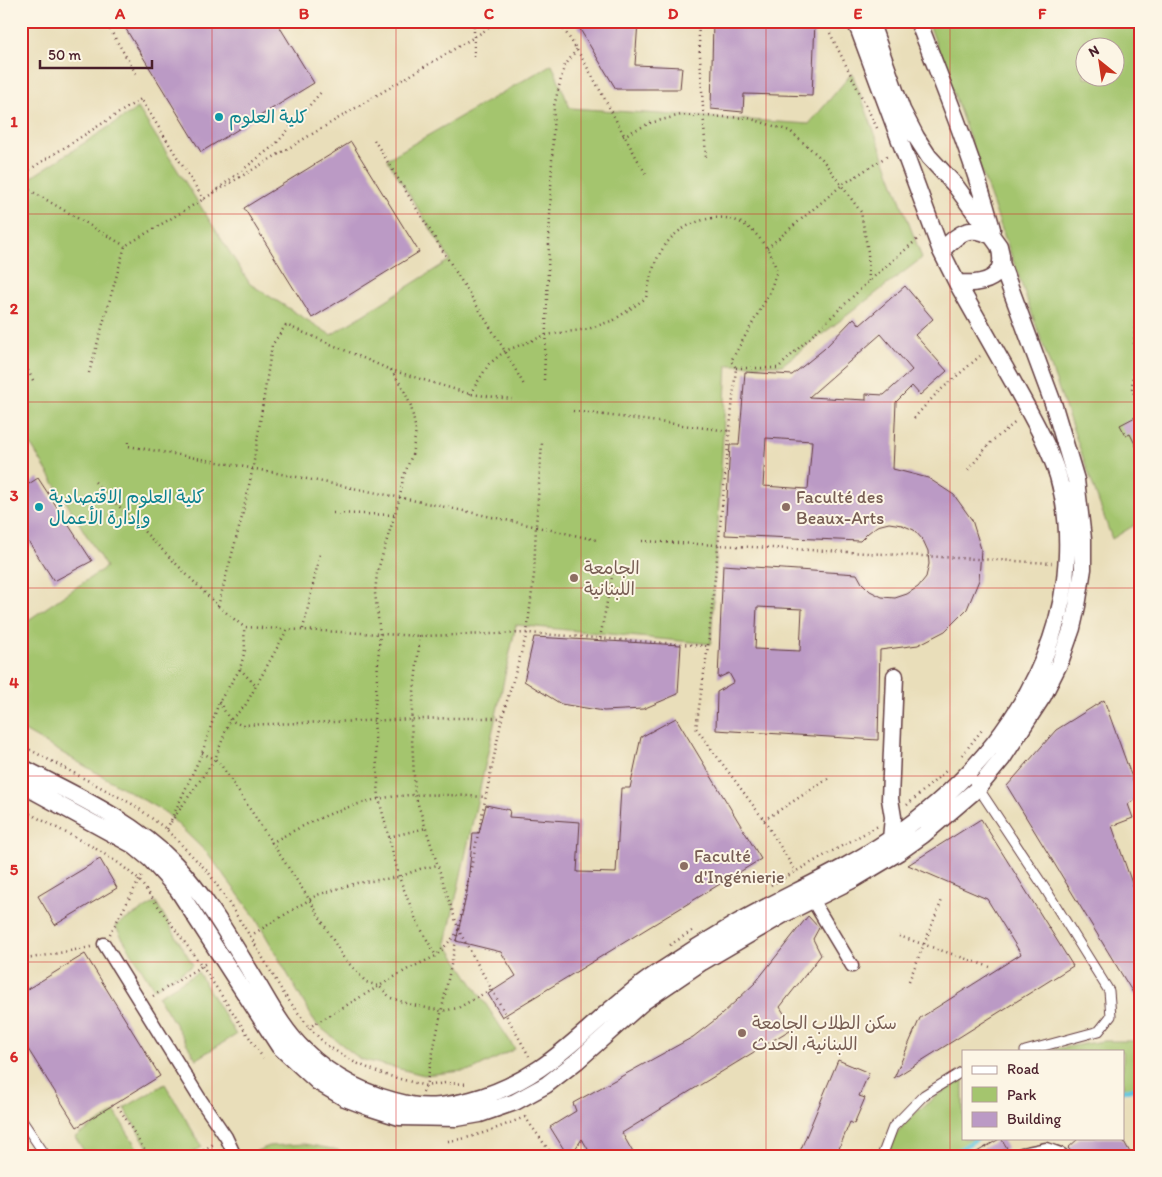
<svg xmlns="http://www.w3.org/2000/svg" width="1162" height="1177" viewBox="0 0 1162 1177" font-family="Itim,'Playpen Sans Arabic',sans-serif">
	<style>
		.green { fill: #a4c56e; stroke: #77724c; fill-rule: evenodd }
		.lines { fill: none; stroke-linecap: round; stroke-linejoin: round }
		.stream { stroke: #60c4de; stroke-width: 4.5 }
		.building { fill: #bb9ac5; fill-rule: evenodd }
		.service-casing { stroke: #623c40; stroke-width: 11 }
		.pedestrian-casing { stroke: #623c40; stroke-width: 15 }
		.minor-casing { stroke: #623c40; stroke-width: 19 }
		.path { stroke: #623c40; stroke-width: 2.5; stroke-dasharray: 1 4; stroke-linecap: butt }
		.service { stroke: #fff; stroke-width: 9 }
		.pedestrian { stroke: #fff; stroke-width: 12 }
		.minor { stroke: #fff; stroke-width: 16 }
		.path-bridge { stroke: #623c40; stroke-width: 2.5; stroke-dasharray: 1 4; stroke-linecap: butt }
		.grid { fill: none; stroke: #d62828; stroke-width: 1; stroke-opacity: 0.55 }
		.culture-dot { fill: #0f9aa8; stroke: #fcf5e5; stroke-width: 2 }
		.education-dot { fill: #8d6e63; stroke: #fcf5e5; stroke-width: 2 }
		.labels { text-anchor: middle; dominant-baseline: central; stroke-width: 4; stroke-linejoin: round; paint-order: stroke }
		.culture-label { font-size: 18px; fill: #0d838f; stroke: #fcf5e5; text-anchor: start }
		.education-label { font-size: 18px; fill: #785e54; stroke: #fcf5e5; text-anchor: start }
		.neatline { fill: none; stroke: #d62828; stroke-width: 2 }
		.grid-label { font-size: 16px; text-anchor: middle; font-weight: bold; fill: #d62828 }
	</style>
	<rect width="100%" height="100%" fill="#fcf5e5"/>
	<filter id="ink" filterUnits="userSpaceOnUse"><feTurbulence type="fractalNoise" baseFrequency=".02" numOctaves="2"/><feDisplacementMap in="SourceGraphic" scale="10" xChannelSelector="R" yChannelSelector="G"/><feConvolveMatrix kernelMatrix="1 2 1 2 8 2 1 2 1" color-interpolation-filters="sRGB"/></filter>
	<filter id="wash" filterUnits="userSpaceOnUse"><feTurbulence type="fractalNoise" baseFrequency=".0096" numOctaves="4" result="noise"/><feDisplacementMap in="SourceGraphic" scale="20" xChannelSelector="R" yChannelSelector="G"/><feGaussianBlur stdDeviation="1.12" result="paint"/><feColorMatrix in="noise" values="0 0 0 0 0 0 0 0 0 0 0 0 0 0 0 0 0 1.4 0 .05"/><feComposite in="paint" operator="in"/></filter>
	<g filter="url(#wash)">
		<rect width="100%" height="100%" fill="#e9deba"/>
		<path class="green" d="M928,21H1141V521L1112,539ZM1084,48H1114V78H1084Z
			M552,64L570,108L809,124L852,73L922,258L782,365H727L711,644L516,625L446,943L515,1049L473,1070L424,1075L360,1059L316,1024L255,917L209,855L166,813L21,729V625L106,567L21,429V184L138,108L250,284L331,335L450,260L387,159Z
			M156,902L193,965L154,989L115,926Z
			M198,972L236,1035L196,1059L158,996Z
			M1103,1041H1141V1086L1123,1091V1051H1043Z
			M963,1079V1138H976L950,1156H883C900,1120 931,1099 963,1079Z
			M165,1084L202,1147L188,1156H153L124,1108Z
			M115,1112L142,1156H87L75,1137Z
			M305,1144L338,1150L345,1156H245L269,1146Z"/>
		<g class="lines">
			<path class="stream" d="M1123,1091L1141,1086
				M949,1156L978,1138"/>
		</g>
		<g id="blocks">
			<path class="building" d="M121,21H276L314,83L201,152Z
				M587,21H638L635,65L682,67L680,89H616L578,26Z
				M713,21H815L812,96L744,94L743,112L711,109Z
				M351,142L419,252L312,318L244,208Z
				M905,286L933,319L915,335L947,371L920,395L912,386L896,402L893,469L928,478L954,495L972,520L981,549L979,580L967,609L945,631L918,645L880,650L878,740L716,730L717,692L734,682L729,673L718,678L723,565L857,574L862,583L870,591L882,597L895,598L907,594L918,587L926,577L929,564L928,551L923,540L914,530L902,525L889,523L877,526L868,533L860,541L725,535L730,445H739L745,372L792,375L824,349L854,318L860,325ZM881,334L912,370L884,395L866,394V400L809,397ZM766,438L812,441L808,489L763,486ZM757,607L802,609L800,651L755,649Z
				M1141,414V456L1130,434L1126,436L1120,425Z
				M38,478L92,561L54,581L21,530V489Z
				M534,637L681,645L678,694L643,709L604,711L561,704L524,681Z
				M1104,700L1139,797L1128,804L1133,818L1112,826L1141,909V1006L1007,786L1056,730Z
				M676,718L761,859L502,1017L488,994L516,976L501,952L456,941L467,892L473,833H479L486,805L510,810L509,817L580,822L577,872L616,873L621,788H630L641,737Z
				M981,819L1073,966L894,1078L920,1018L1021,954L987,899L908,865Z
				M100,859L117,888L55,925L38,896Z
				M808,916L819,928L813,939L821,955L780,1007L793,1028L622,1133L635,1156H592L582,1139L570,1156H568L550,1127L576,1111L573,1103L693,1037L720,1016L755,983Z
				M85,954L160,1076L77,1127L21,1038V993Z
				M838,1060L869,1073L859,1096L865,1098L854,1124L850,1122L836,1156H798Z
				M1001,1138L1007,1148L994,1156H970Z
				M1079,1138H1122L1132,1156H1075L1068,1148Z"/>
		</g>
	</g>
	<g filter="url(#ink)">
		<use href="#blocks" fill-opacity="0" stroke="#623c40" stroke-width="1"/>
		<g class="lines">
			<defs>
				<path id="service" d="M969,774L1046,890L1109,991L1111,1016L1099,1031L1025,1051
					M21,1119L46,1156
					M882,1156L893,1127L924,1095L963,1071"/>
				<path id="pedestrian" d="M813,901L852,966
					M104,944L200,1099L226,1137L235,1156"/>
				<path id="minor" d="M854,21L859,30L941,251
					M870,21L902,110L916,137L929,157L955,185L999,246C1009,279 984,285 957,283L941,251C959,234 967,224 992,236
					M918,21C945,90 973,158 992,229
					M21,767C75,795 132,820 175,864C209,900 233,944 259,986C272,1008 285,1032 304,1050C333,1079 371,1097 411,1105C431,1109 451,1105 471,1100C554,1078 589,1019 656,974C683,956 710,939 737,923C788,894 842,872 890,839C964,788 1022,724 1051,639C1069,588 1073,528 1058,476C1048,443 1029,412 1013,382C994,349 976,316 957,283
					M21,784L133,845L150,859L178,890L279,1046L318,1082L345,1098L371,1108L399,1117L457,1118L480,1114L515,1102L546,1085L577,1061L643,1002L702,962L784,914L854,879L899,852L923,835L978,788L1002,759L1043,696L1060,662L1072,628L1077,606L1083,569V539L1076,480L1053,403L1001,263
					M894,843L891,839L893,817L890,799L895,676
					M1022,1156L1046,1151L1060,1156"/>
			</defs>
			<use href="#service" class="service-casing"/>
			<use href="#pedestrian" class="pedestrian-casing"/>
			<use href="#minor" class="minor-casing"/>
			<path class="path" d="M105,21L138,77
				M558,21C592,69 616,124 646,174
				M698,21L706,159
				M830,33L877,128
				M623,136L650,123L681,115L748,118L790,131L822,159L861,212L868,252L869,281
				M374,140L505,351L524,385
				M21,156L27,172
				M21,175L141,99L204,200
				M21,185L125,246
				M214,192L276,144L322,91
				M767,248L842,185L889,155
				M1141,274L1137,281L1132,390L1141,405
				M21,357L34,382
				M736,368H778L869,281L920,237
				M391,370L403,388L411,406L416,431L412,455L403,478L400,497L377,573L375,593L380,634L374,720L379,799L399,877L416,920L436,956
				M89,373L125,246L501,21
				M544,380L554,106L564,67L577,49
				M470,394L489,364L505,351L546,335L588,329L614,320L646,298C650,280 653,262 664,247C672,235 683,227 697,222C726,211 749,221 766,247C771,254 774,263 777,271L769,294L731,361L736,368L708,646L696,728L764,820L796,872
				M573,411L729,431
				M914,418L936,394L980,356
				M128,442V446C285,473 441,505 596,540
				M968,470L991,442L1017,421
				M95,482L218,606L244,627L420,636L527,633L708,646
				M333,513L395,515
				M642,541L1052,563
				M218,606L242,517L253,467L272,345L286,325L391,370L470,394L512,399
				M303,629L320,554
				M420,636L411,720L415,795L459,931L529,1056
				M600,638L615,561
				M240,669L255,685
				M219,702L230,720L241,725L451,718H502
				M21,745L134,805L166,829L209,873L250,936L284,994L309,1027L326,1045L354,1062L382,1074L426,1086L445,1083L468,1084
				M202,753L215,759L221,765L309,899L343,957L366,982L379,986L391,998L412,1005L442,1011L458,1008L492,989
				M962,755L982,730
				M907,805L946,771
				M21,809L93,847L120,864L139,880L202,966L263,1058
				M764,820L831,777
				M171,822L215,759L230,720L245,706L288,628
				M167,829L202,753L219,702L240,669L245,650L244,627
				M389,837L426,828
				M271,843C305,824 340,807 378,799C414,792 450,795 486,797
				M771,885L878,826
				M110,934L143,873
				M250,936L317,895L357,883L399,877L420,869L438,865
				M899,936L993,968
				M670,945L695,929
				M21,960L91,947
				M909,981L942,900
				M153,996L208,962
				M308,1028L408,969L436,956L458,932
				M423,1092L426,1086L502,718L527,633L534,574L536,526L542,443
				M118,1106L148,1156
				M525,1117L553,1156
				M448,1141C476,1138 499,1127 525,1117L524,1115
				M195,1156L215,1143"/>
			<use href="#service" class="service"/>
			<use href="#pedestrian" class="pedestrian"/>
			<use href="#minor" class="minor"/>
			<path class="path-bridge" d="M474,57V21"/>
		</g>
	</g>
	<path class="grid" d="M212,21V1156M396,21V1156M581,21V1156M766,21V1156M950,21V1156M21,214H1141M21,402H1141M21,588H1141M21,776H1141M21,962H1141"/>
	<g class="culture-dot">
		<circle cx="219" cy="117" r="5"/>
		<circle cx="39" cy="507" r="5"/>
	</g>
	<g class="education-dot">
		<circle cx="786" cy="507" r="5"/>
		<circle cx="574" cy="578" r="5"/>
		<circle cx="684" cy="866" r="5"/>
		<circle cx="742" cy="1033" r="5"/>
	</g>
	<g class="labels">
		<g class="culture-label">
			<text x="229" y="117">كلية العلوم</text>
			<text x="49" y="497">كلية العلوم الاقتصادية<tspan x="49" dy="21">وإدارة الأعمال</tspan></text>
		</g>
		<g class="education-label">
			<text x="796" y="497">Faculté des<tspan x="796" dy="21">Beaux-Arts</tspan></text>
			<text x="584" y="568">الجامعة<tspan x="584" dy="21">اللبنانية</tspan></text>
			<text x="694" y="856">Faculté<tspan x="694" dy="21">d'Ingénierie</tspan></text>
			<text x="752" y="1023">سكن الطلاب الجامعة<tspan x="752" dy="21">اللبنانية، الحدث</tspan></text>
		</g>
	</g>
	<rect width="1162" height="1177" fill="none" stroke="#fcf5e5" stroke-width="55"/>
	<rect x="962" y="1050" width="162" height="90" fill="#fcf5e5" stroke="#b59f9b"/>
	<rect x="972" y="1066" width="25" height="8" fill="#ffffff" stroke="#b59f9b"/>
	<text x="1007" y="1074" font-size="15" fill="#4a1f2b">Road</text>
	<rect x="972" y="1087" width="25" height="15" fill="#a4c56e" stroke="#b59f9b"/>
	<text x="1007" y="1100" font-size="15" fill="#4a1f2b">Park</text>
	<rect x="972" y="1112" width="25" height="15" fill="#bb9ac5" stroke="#b59f9b"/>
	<text x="1007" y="1124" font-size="15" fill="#4a1f2b">Building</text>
	<g transform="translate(1100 62) rotate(330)"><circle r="24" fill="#fcf5e5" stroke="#b59f9b"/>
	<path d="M0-4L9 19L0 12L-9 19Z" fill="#c8321e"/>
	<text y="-8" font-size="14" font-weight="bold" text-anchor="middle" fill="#4a1f2b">N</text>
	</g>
	<path d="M40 60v8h112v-8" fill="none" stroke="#4a1f2b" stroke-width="2.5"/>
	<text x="48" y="60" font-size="15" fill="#4a1f2b" stroke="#fcf5e5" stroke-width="4" paint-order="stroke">50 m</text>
	<rect x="28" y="28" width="1106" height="1122" class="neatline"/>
	<g class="grid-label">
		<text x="120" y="19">A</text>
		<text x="304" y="19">B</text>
		<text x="489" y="19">C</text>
		<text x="673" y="19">D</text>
		<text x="858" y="19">E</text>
		<text x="1042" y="19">F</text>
		<text x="14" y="127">1</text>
		<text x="14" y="314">2</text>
		<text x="14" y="501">3</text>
		<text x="14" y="688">4</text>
		<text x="14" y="875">5</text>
		<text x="14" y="1062">6</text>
	</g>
</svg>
